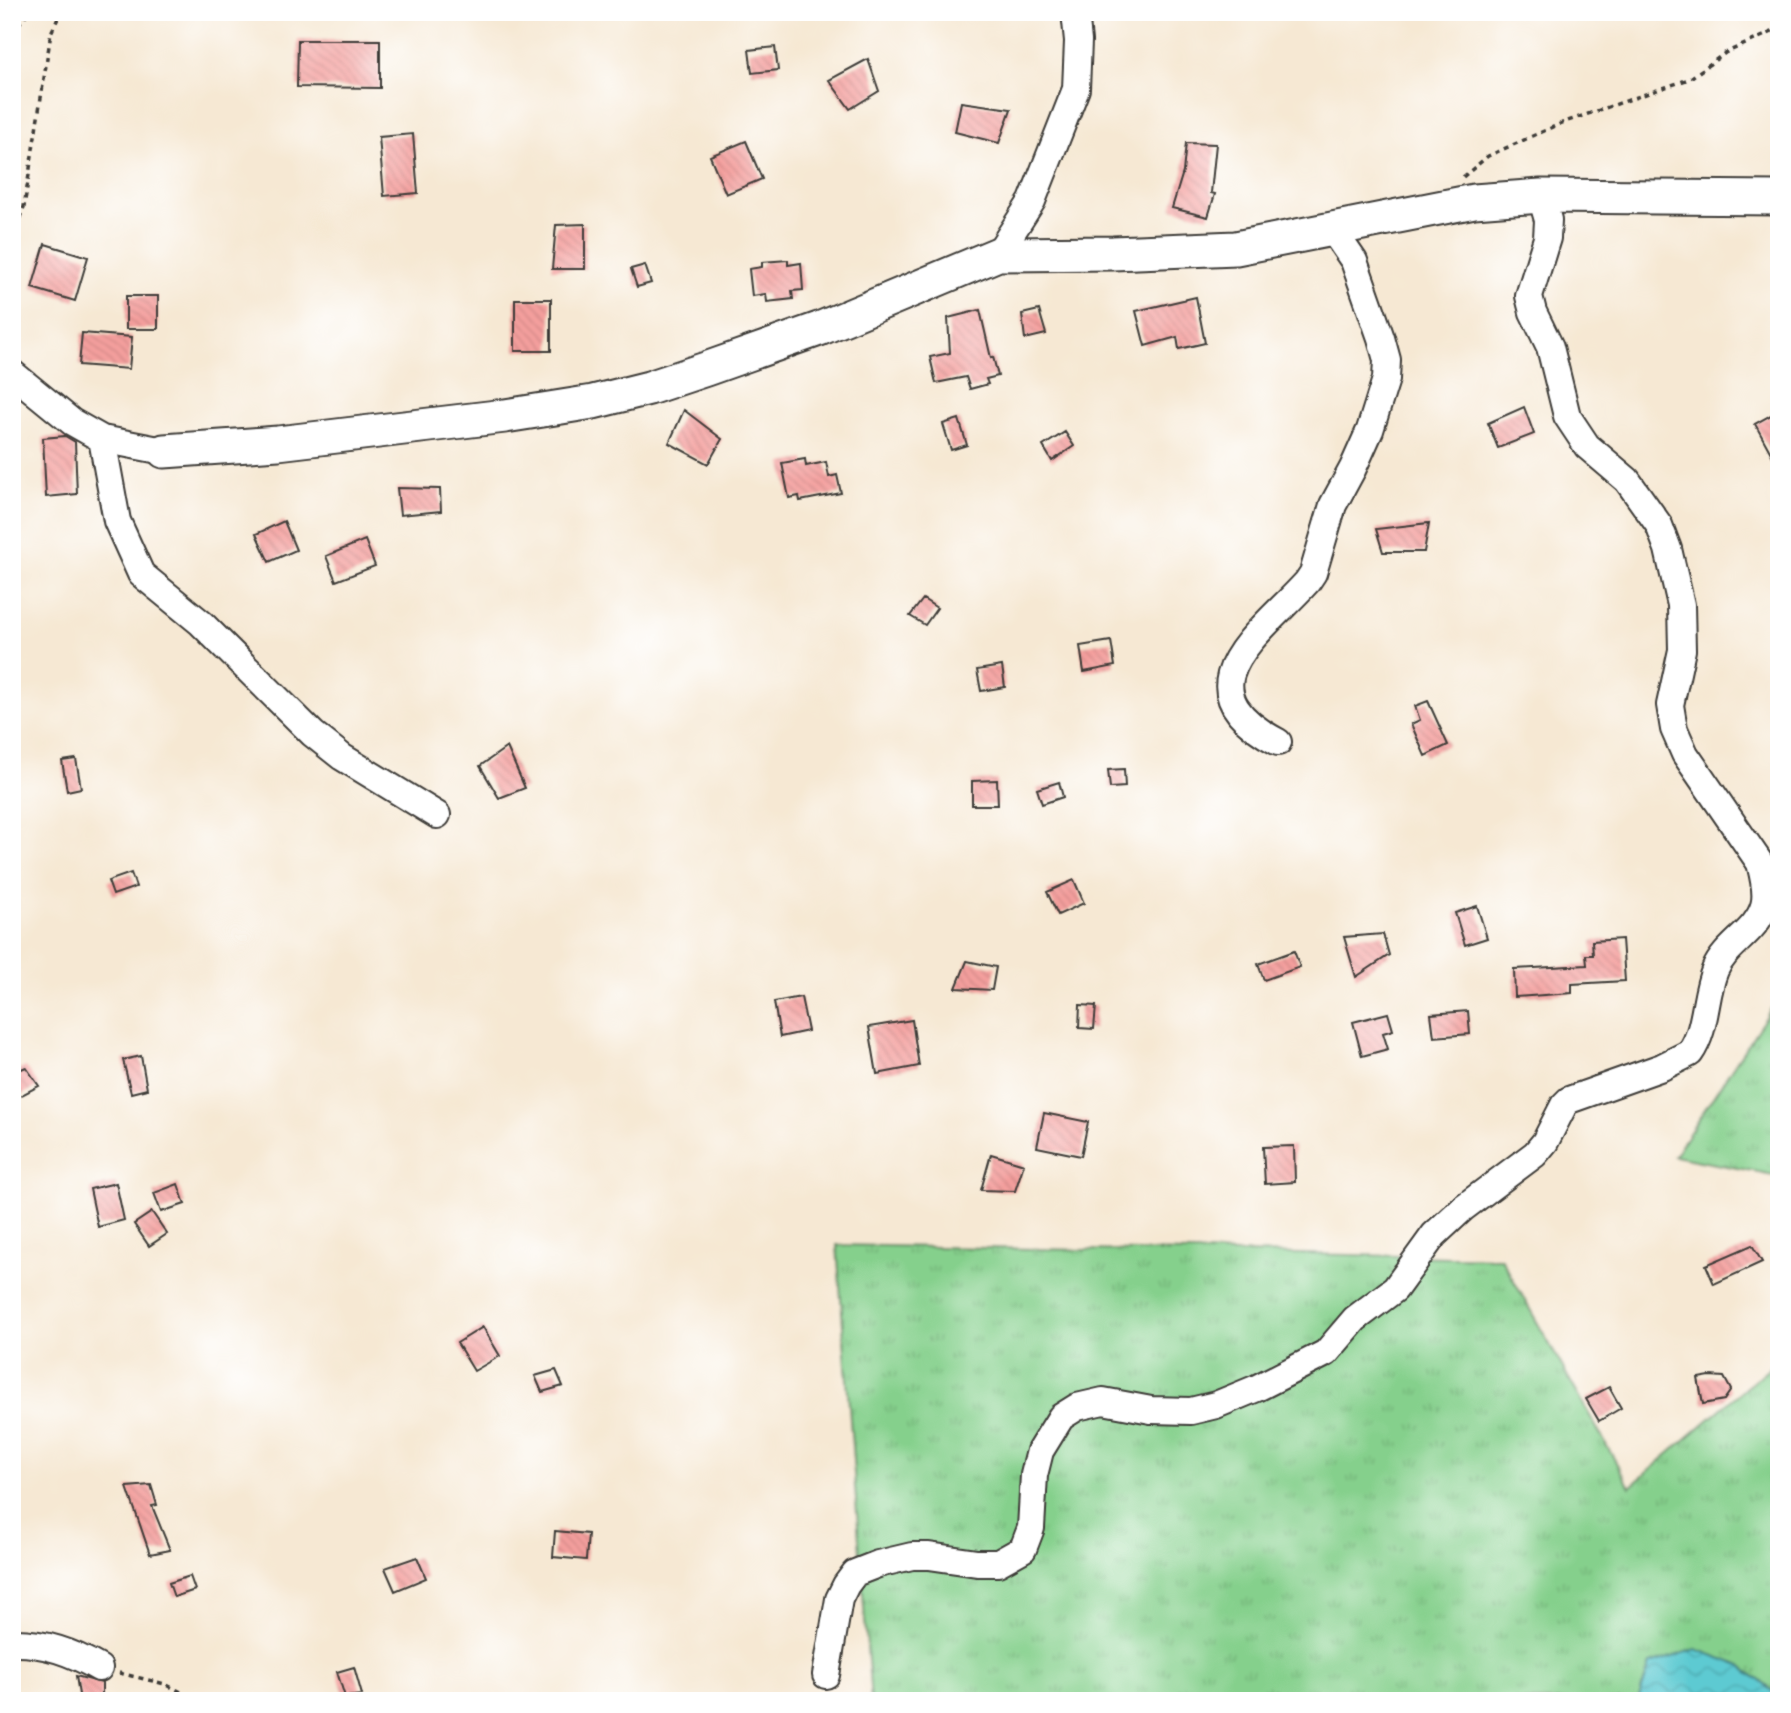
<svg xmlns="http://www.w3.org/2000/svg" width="1791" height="1713" viewBox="0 0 1791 1713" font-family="'Patrick Hand',sans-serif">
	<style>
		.grass { fill: url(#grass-tufts); stroke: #507654; stroke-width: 2 }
		.water { fill: url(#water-waves); stroke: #3c7377; stroke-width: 2 }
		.building { fill: url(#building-back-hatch) }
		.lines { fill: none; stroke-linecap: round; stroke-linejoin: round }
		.minor-casing { stroke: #3d3b37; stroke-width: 30 }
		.major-casing { stroke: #3d3b37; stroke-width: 37 }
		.path { stroke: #3d3b37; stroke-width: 3.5; stroke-dasharray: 5 5; stroke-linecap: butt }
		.minor { stroke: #fff; stroke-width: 26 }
		.major { stroke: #fff; stroke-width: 33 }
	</style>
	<defs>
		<pattern id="grass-tufts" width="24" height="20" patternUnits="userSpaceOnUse" patternTransform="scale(1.75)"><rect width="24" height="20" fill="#85d08c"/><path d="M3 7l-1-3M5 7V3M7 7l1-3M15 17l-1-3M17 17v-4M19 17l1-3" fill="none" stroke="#72b278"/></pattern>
		<pattern id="water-waves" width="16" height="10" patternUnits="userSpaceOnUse" patternTransform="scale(1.75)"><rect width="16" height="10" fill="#5dcad2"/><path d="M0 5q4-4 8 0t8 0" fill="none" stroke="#50adb4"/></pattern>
		<pattern id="building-back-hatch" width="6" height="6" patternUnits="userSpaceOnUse" patternTransform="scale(1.75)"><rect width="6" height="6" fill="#f49f9d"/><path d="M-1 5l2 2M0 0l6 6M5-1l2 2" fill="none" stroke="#d18887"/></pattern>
	</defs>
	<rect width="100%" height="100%" fill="#fff"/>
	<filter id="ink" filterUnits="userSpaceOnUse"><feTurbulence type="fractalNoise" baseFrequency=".0143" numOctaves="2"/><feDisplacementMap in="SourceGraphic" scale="14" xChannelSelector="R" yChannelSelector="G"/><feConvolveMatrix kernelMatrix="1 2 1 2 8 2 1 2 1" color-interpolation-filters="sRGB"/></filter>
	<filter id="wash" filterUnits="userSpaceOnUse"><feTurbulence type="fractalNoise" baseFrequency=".00686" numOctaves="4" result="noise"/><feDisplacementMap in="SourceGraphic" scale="28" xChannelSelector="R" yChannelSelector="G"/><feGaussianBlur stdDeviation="1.57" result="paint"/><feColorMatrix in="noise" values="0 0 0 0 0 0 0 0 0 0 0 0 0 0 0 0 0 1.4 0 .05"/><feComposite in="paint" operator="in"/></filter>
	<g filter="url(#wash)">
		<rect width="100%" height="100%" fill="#f6e8d3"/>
		<path class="grass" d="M1779,997V1176L1674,1156Z
			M837,1245L1501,1258L1630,1487L1779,1359V1696L1741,1666L1650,1664L1638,1701H871Z"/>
		<path class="water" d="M1696,1649L1741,1666L1779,1696V1701H1638L1650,1664Z"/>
		<g id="blocks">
			<path class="building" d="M298,40H380V88L297,87Z
				M775,47L778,70L752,73L749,50Z
				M868,59L879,91L850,109L829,80Z
				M961,102L1011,109L999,143L955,132Z
				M413,134L418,193L384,196L379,137Z
				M746,141L762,179L726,194L710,156Z
				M1186,143L1216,144L1211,193L1215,194L1208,217L1172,208L1183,172Z
				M585,224V269H552L556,225Z
				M45,244L88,257L75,301L32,288Z
				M788,260V265L801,263L803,290L792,291L793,299L767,302L766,294L752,296L749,269L762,267V262Z
				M645,265L651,283L637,287L631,269Z
				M126,296H158V329H126Z
				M1196,297L1205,343L1179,349L1177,337L1145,346L1136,311Z
				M515,299H551V351H515Z
				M980,310L991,358L993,357L998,376L986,379L988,384L970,389L966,377L936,383L930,357L950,353L948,318Z
				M1039,310L1046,334L1025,339L1022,314Z
				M82,333L132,337L129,369L79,365Z
				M1524,407L1534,434L1498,448L1488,423Z
				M684,410L722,439L708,464L669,443Z
				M1773,414L1779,426V468L1755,424Z
				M959,419L967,445L951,450L943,424Z
				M1065,432L1074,446L1052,461L1043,446Z
				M65,436L75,442L77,494L46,497L43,438Z
				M805,459L806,466L826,462L829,477L837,475L841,493L800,501L799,496L789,498L782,463Z
				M397,488L440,489L441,511L400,515Z
				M284,521L296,550L269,562L256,534Z
				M1429,523L1424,552H1383L1376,529Z
				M365,540L375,566L336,581L326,556Z
				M923,599L937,608L925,625L910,616Z
				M1111,641L1115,666L1084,672L1080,646Z
				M1002,666L1005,687L981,691L977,670Z
				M1428,701L1448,745L1425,756L1411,724L1420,720L1415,706Z
				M507,747L525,788L499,798L480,766Z
				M76,759L81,788L67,791L62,761Z
				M1124,769L1125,787L1110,788L1108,770Z
				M997,780L998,805H972V781Z
				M1059,782L1063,797L1042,804L1037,789Z
				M131,873L136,887L113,895L108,881Z
				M1074,880L1084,903L1058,915L1047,892Z
				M1477,906L1487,938L1465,945L1455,913Z
				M1383,934L1389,955L1356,977L1344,937Z
				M1622,939L1625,981L1572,984V993L1515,997L1514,969L1587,965L1586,955H1593L1592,941Z
				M1294,951L1300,967L1264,980L1258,964Z
				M967,961L996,967L992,990L956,988Z
				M801,997L808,1031L780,1037L774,1002Z
				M1080,1005L1096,1006L1094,1029L1079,1028Z
				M1468,1011L1470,1034L1434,1037L1431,1014Z
				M1388,1013L1393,1030L1383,1033L1388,1049L1362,1056L1353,1022Z
				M912,1020L919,1066L877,1074L869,1027Z
				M141,1056L147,1089L131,1093L123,1060Z
				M26,1067L39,1086L18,1097L12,1087V1073Z
				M1044,1113L1088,1122L1081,1156L1037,1147Z
				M1294,1146L1295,1182L1265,1184L1263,1147Z
				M991,1154L1024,1164L1015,1191L981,1190Z
				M116,1183L124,1220L98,1227L90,1189Z
				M178,1184L185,1204L161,1212L154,1193Z
				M152,1212L167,1234L149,1246L134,1224Z
				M1752,1245L1762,1262L1714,1284L1706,1265Z
				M483,1327L500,1356L474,1371L457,1343Z
				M556,1370L563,1386L542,1392L535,1376Z
				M1710,1376L1724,1377L1731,1390L1724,1400L1703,1404L1698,1378Z
				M1609,1387L1621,1408L1599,1421L1586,1399Z
				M151,1485L157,1505L152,1506L170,1550L150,1554L127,1487Z
				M555,1531L588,1534L586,1560L553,1557Z
				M417,1557L426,1578L395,1591L385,1568Z
				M190,1576L195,1590L174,1597L169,1583Z
				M354,1667L362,1695L345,1697L337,1672Z
				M76,1676L102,1683V1701H80Z"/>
		</g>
	</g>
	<g filter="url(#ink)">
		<use href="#blocks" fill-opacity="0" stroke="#3d3b37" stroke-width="2"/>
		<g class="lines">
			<defs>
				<path id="minor" d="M998,254L1032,201L1076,89L1078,41L1075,12
					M12,373L72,422L102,439L164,451
					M102,439L117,521L141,574L201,623L313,734L342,757L437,815
					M1278,742C1176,688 1258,636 1307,582L1313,573L1333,505L1353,468L1370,430L1386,379L1387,360L1381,338L1354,261L1332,229
					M12,1643C44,1642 72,1652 99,1668
					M826,1675L839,1599L846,1585L855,1573L878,1564L912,1556H929L977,1563H998L1023,1549L1031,1528L1034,1475L1040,1451L1061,1417L1077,1407L1103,1401L1151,1410L1191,1411L1216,1405L1257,1388L1326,1353L1355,1319L1395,1289L1434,1235L1463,1208L1535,1154L1545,1142L1564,1105L1569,1100L1662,1067L1690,1053C1707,1029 1704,996 1715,970C1725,945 1757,932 1764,906C1768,893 1763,875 1760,863L1685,754L1674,729L1670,705L1682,650L1681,605L1668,549L1659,525L1627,480L1587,446L1567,416L1550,347L1533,312L1529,296L1547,238L1548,220L1541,196"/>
				<path id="major" d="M164,451L278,443L505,416L593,402L649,388L706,369L819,329L998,254L1113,253L1236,248L1474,201L1541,196L1779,198"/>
			</defs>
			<use href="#minor" class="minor-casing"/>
			<use href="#major" class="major-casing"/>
			<path class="path" d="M12,33L28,12
				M1463,177L1488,156L1562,123L1689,79L1725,53L1779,29
				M12,237L24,207L51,33L61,12
				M119,1673L165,1684L199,1701"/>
			<use href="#minor" class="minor"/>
			<use href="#major" class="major"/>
		</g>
	</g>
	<rect width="1791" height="1713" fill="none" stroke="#fff" stroke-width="42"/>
</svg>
